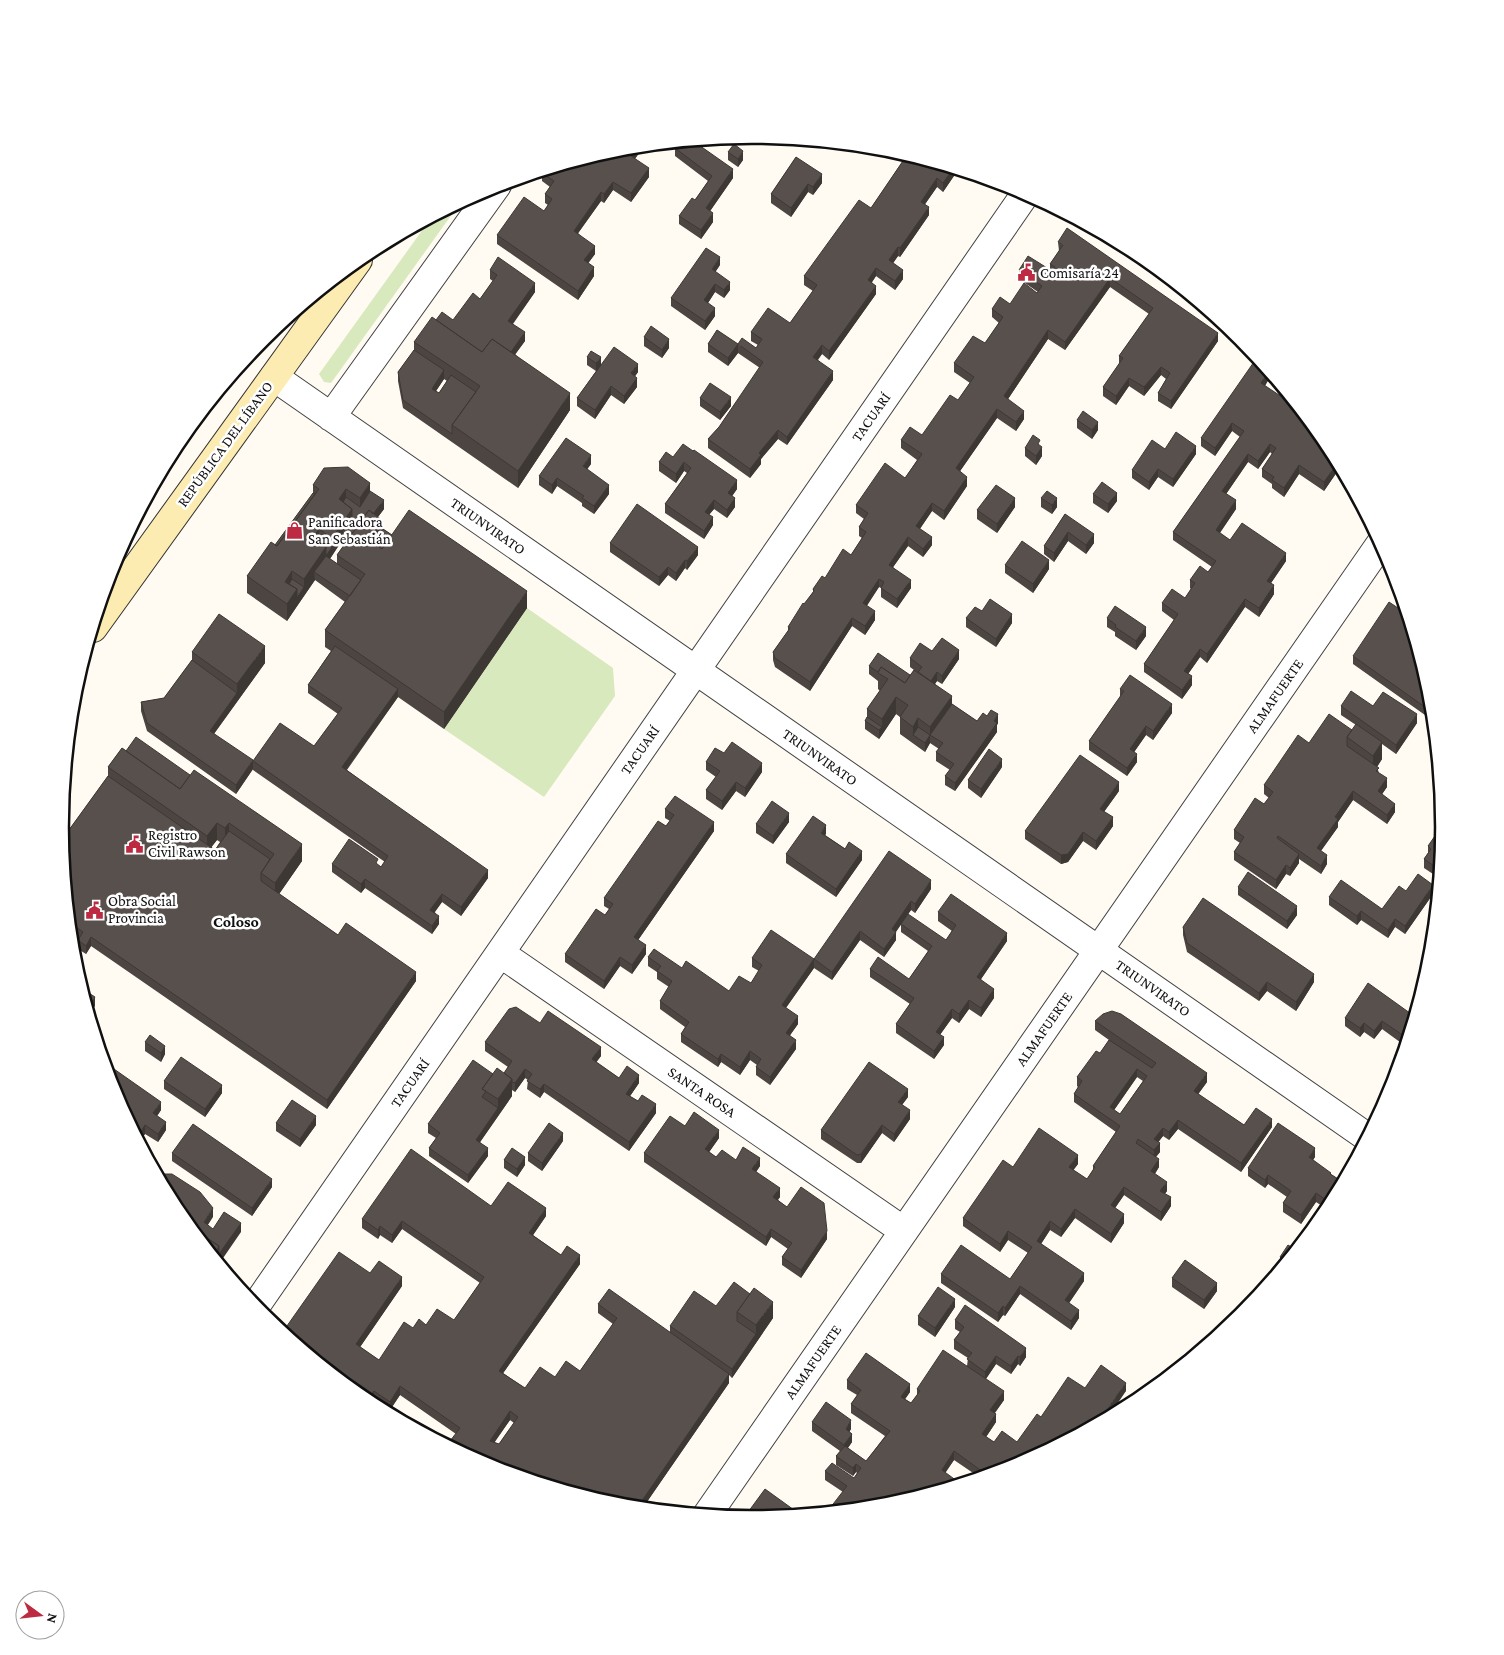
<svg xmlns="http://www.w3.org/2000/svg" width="1504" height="1655" viewBox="0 0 1504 1655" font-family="'Crimson Pro',serif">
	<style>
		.green { fill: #d8e9bd }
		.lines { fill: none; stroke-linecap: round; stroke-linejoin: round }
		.minor-casing { stroke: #434343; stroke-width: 30 }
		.secondary-casing { stroke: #323232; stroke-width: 30 }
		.minor { stroke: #fff; stroke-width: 28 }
		.secondary { stroke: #fcecb1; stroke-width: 28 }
		.wall { fill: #4c4541; fill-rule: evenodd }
		.shaded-wall { fill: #3e3835 }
		.building { fill: #58504c; stroke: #3e3835; fill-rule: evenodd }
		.labels { text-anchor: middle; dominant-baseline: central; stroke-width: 5; stroke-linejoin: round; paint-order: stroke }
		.poi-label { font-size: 15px; fill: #101010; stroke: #fff; text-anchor: start }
		.street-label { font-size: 15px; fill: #101010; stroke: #fff }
		.neighbourhood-label { font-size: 16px; font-weight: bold; fill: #101010; stroke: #fff }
		.rim { fill: none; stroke: #101010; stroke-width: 2.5 }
	</style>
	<rect width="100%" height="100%" fill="#fffbf3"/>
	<path class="green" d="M460,203L331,383L324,382L319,374L431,218Z
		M527,608L613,668L615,696L544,797L444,729Z"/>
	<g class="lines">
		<defs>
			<path id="minor" d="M274,377L1367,1137
				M331,417L497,185
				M500,953L904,1231
				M255,1307L1026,193
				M707,1515L1381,543"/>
			<path id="secondary" d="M93,628L358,260"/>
		</defs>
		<use href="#minor" class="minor-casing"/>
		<use href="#secondary" class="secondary-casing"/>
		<use href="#minor" class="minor"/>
		<use href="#secondary" class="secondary"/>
	</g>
	<path class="wall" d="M754,136H762L760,140Z
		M644,146L635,159L649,177L631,202L613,190L604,203L601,201L578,233L595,254L588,263L594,276L578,300L497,244V235L544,211L548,205L545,203V194L550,187L542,181V173Z
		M700,146L733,178L710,211L713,222L701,239L679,224V216L695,200L708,181L675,156V148Z
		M728,152L743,160L738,167L728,160Z
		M907,155L958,170L943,192L937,187L925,204L929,215L900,257L898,256L893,263L903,279L895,290L876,276L872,282L876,294L829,360L822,354L818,360L833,380L787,445L778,439L761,459V464L750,478L708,448V439L719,427L760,368L738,353L728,366L708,352V344L717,330L742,347L756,348L758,345L751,341V332L790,323L813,291L804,285V276L871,208Z
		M796,157L822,183L813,195L808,192L791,217L771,203V194Z
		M1058,242L1218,341L1171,409L1158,401V393L1166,379L1161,375L1144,396L1129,386L1116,405L1103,396V387L1119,364V356L1149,314L1110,287L1065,350L1048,339L1008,399L1024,419L1016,431L997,418L960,471L967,486L944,520L932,511L920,529L932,545L923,557L908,546L893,567L911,588L897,608L881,597V588L879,587L866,606L875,620L865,635L852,626L810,691L775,667L773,660V652L788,631V627L813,592V589L851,555L862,538L859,536V527L864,519L856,513V505L905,478L917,460L901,448V440L922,435L958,400L970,383L954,372V363L985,343L999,323L992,317V309L1010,304L1037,293L1038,292L1019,279V270H1050V264L1059,251Z
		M720,265L715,272L730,290L724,298L715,292L708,303L715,316L705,330L671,306V298Z
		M490,270L535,292L513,324L525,341L515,354L570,410L518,488L403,408L398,381V372L414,350V342L436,320H453L480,299L493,281L490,279ZM444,379L447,381L439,393L436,391Z
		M644,337L669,348L662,358L644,346Z
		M587,357L601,365L638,372L635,376L637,387L624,404L611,395L595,419L577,406V398L596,371L587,365Z
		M1270,373V377L1265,386L1328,443L1349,483L1342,479V476L1337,472L1324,491L1299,474L1284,497L1272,488V484L1262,477V469L1272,454L1270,452L1258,469L1248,462L1226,494L1236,509L1220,533L1230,540L1286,561L1271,583L1274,594L1259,617L1245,607L1207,663L1200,657L1188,674L1192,685L1182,699L1144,672V664L1174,620L1162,611V603L1185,598L1191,589L1190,588V580L1208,572L1212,567L1173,540V532L1240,437L1232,431L1215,456L1201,446V438Z
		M700,398L731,406L720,420L700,406Z
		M1077,420L1098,430L1092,439L1077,428Z
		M1040,446L1042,456L1036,465L1025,456V448Z
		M1165,449L1196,454L1173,487L1158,477L1149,490L1132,478V470Z
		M673,457L737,489L732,496L735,507L727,518L714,509L709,514L713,525L704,539L665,513V504L687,473L684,471L676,483L659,471V462Z
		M591,464L587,469L609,494L594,514L582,506V503L557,486L552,494L539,485V476Z
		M313,485L370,491L384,509L378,517L383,529L392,535L527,608L444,729L398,697L347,770L488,878L461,916L442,902L435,912L439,924L432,934L365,888L361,893L332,872V864L378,865L381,867L385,862L253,770V761L314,746L338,714L308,693V685L331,651L325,647V630L345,602L315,580L287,621L247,593V576L275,545L313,493ZM343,539L347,541L337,555V564L330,559Z
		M1093,494L1117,501L1108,513L1093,503Z
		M1041,498L1057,507L1052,514L1041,507Z
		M1015,507L997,533L977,519V510Z
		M1065,514L1094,543L1086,554L1068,541L1054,562L1044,554V546Z
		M610,543L698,555L687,570L685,568L676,581L668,575L659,586L610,552Z
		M1005,565L1049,569L1033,593L1005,573Z
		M982,611L1012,623L996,647L966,627V618Z
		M1107,618L1146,636L1136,650L1115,636V632L1107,627Z
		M932,651L959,659L942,684L937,681L935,684L952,704L977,721L998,723L997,725V732L955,791L945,785V776L950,770L936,761V752L939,749L930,743L925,752L900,734V717L896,714L879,739L865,729V721L867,717V709L880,691L878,689V681L869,674V666L910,675L914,670L910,667V658Z
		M192,652L265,663L214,734L253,769L236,794L147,731L141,711V702L164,698L192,660Z
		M1353,656L1431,693L1433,719L1432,720L1353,664Z
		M1120,689L1172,713L1153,740L1146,735L1134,752L1137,762L1127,776L1089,750V741L1120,697Z
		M1341,706H1373L1417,723L1396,754L1382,744V759L1377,767L1379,773L1387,787L1382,794L1395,812L1387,824L1353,800L1338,822V827L1321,851L1327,864L1321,874L1299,859V863L1290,876L1286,874L1276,889L1234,860V852L1240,843L1234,839V830L1264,804L1269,798L1264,794V785L1309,743L1352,730L1356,725L1341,715Z
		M122,748L302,861L279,894L338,935L416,981L327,1109L91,946L86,954L78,949V940L79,938L70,932L61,841L108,776V767ZM217,840L220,842L215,850L211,847Z
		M724,753L762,772L745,797L736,791L722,810L706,799V790L716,777L706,770V762Z
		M1002,767L981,798L968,788V780Z
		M1119,791L1104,812L1113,826L1096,850L1083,841L1068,862L1061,864L1025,839V831Z
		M665,809L714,831L638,940L646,954L632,974L620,966L604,989L565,962V954L605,915L609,909L604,906V898L670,821L665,818Z
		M789,822L773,844L756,833V824Z
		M826,834L825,835L862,860L836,897L786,863V854Z
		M1443,838L1439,878L1424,868V859L1428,853V846Z
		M1238,887L1297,915L1287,929L1238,895Z
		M931,889L915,913L911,910L896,932V940L884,957L860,940L832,980L814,968L786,1008L798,1024L790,1035L796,1049L770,1085L756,1075V1067L757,1065L750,1060L740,1075L721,1062L718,1067L681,1042V1034L685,1027L660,1009V1001L669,987L657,979V972L648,966V957L682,968L729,991L751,983L759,971L752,967V958L814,959Z
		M1406,891L1433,894L1405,934L1395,927L1388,938L1361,920L1357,925L1329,905V897L1382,909Z
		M938,912L1007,941L981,979L994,998L981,1017L969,1009L959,1023L952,1018L940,1035L944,1045L934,1059L896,1033V1024L910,1004L870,977V969L909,979L928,951L901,932V924L946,940L952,931L938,921Z
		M1183,927L1314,982L1296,1011L1267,991L1259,1001L1187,952L1183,935Z
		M1414,1016L1406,1043L1404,1045L1382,1029L1374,1039L1364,1032L1360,1037L1345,1026V1018Z
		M1095,1021L1207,1082L1198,1094L1244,1125L1272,1127L1241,1172L1178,1129L1169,1140L1163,1136L1158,1142L1160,1152L1156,1157L1159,1167L1155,1174L1167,1191L1165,1194L1171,1206L1161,1221L1124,1195L1115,1208L1124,1223L1111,1243L1075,1218L1061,1237L1050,1230L1041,1244L1084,1281L1069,1303L1079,1318L1071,1330L1020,1294L1005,1316L1003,1315L998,1322L941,1283V1274L1010,1279L1028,1253L1008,1240L1000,1252L963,1226V1218L1013,1167L1078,1164L1073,1170L1087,1179L1093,1170V1166L1116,1132L1074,1102V1094L1078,1087L1077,1086V1077L1100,1053L1109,1040L1095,1030ZM1137,1077L1143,1081L1120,1114L1114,1110Z
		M540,1023L601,1056L596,1062L619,1078L639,1083L630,1096L656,1113L629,1151L544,1092L540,1098L527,1089L528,1080L525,1078L515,1092L512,1090V1096L480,1142L488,1156L468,1183L429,1156V1148L436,1138L428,1133V1124L493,1074L504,1073L508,1067L485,1051V1042Z
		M145,1042L165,1054L161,1062L145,1051Z
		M164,1081L222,1093L205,1117L164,1089Z
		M113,1092L161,1110L157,1116L166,1130L158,1142L145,1134L139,1142Z
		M908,1097L902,1105L910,1119L894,1142L882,1133L861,1163H857L821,1139V1130Z
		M276,1123L316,1125L300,1147L276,1131Z
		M685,1126L719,1138L709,1152L716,1157L736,1160L760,1166L756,1172L780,1197L778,1200L827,1239L801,1278L782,1265V1257L788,1249L771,1237L766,1246L644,1162V1153Z
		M563,1141L542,1171L528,1161V1153Z
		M172,1153L272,1187L252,1216L172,1161Z
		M1315,1157L1313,1160L1331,1174L1343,1182L1328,1210L1316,1202L1301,1224L1283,1212V1203L1287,1197L1268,1184L1265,1188L1248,1176V1168Z
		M504,1160L525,1165L517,1177L504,1168Z
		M491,1206L546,1216L533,1235L561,1255L580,1264L503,1373L525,1388L555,1377L580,1371L613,1324L598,1313V1304L670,1332V1326L716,1306L773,1318L732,1378L729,1375V1383L642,1509L617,1506L456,1434L400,1395L390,1410L374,1400L371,1404L367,1403L282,1333L370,1273L402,1286L360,1347L379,1360L413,1328L454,1320L480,1283L402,1229L392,1243L380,1235L378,1239L362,1228V1219ZM510,1420L514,1423L499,1444L494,1442Z
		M1296,1250L1282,1267L1280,1265V1257Z
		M1172,1278L1217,1291L1204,1309L1172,1287Z
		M955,1307L935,1337L918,1325V1316Z
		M955,1320L1026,1357L1020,1366L1018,1364L1011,1374L996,1364L986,1379L1004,1400L995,1413L996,1422L986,1437L994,1442H1017L1041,1417L1085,1388L1126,1391L979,1477L954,1460L945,1472L843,1492L825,1480V1471L854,1478L857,1473L856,1472L853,1476L836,1465V1456L840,1451L812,1431V1422L851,1429L849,1432L852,1442L848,1448L866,1461L885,1436L851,1413V1404L857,1395L847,1389V1380L910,1392L905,1399L911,1403L917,1395V1389L967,1366L968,1358L954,1349V1340L960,1332L955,1329Z"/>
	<path class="shaded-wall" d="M705,140L696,152V143L698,141Z
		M644,146L631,164V156L637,147Z
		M743,151V160L738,167V159Z
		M649,168V177L631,202V193Z
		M733,169V178L706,217V208Z
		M953,169L958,170L943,192V183Z
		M822,174V183L813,195V187Z
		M937,178V187L921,210V202Z
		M613,182V190L604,203V194Z
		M808,184V192L791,217V208Z
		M601,192V201L574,239V231Z
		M929,207V215L900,257V248Z
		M713,213V222L701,239V230Z
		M595,246V254L584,269V260Z
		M898,247V256L889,269V260Z
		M720,257V265L712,277V269Z
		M594,267V276L578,300V291Z
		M876,268V276L868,288V280Z
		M903,270V279L895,290V281Z
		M1110,278V287L1065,350V342Z
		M730,282V290L724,298V290Z
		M535,283V292L508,330V321Z
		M715,284V292L704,309V300Z
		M876,286V294L829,360V351Z
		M715,308V316L705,330V321Z
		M1048,330V339L1004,405V396Z
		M525,332V341L507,366V357Z
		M1218,333V341L1171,409V401Z
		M669,339V348L662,358V350Z
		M738,344V353L728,366V358Z
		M822,345V354L813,365V357Z
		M601,357V366L596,372V363Z
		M638,364V372L631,382V373Z
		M1161,367V375L1144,396V387Z
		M444,370V379L432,397V389Z
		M833,371V380L787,445V437Z
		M1269,371L1270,373V377L1261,392V383Z
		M637,378V387L624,404V396Z
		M1129,378V386L1116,405V396Z
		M611,386V395L595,419V410Z
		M570,393V410L518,488V471Z
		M731,397V406L720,420V412Z
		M997,409V418L956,477V468Z
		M1024,411V419L1016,431V422Z
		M1098,422V430L1092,439V430Z
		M1232,423V431L1215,456V448Z
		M778,430V439L761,459V464L750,478V469L759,453Z
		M1270,444V452L1258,469V461Z
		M1196,446V454L1173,487V479Z
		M1042,447V456L1036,465V456Z
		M1248,454V462L1222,500V491Z
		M591,455V464L583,475V466Z
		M684,462V471L676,483V474Z
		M1337,464V472L1324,491V482Z
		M1299,465V474L1284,497V488Z
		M1158,469V477L1149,490V482Z
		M967,477V486L944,520V511Z
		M557,478V486L552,494V485Z
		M737,480V489L728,502V493Z
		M370,483V500L360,515V498Z
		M609,485V494L594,514V506Z
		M346,489V506L339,499Z
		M1117,493V501L1108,513V504Z
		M735,498V507L727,518V510Z
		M1015,498V507L997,533V524Z
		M1057,498V507L1052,514V505Z
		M384,500V509L355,547V538Z
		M714,500V509L705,520V512Z
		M1236,500V509L1216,538V530Z
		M932,503V511L916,534V526Z
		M352,509V526L343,530V539L319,575L314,572L315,580L297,606V598L304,587V579L326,547H332V538Z
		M713,517V525L704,539V531Z
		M383,521V538L370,549V540Z
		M319,529V546L312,539Z
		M1068,532V541L1054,562V553Z
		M1094,534V543L1086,554V545Z
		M908,537V546L889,573V565Z
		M932,537V545L923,557V549Z
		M698,547V555L687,570V561Z
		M1286,553V561L1267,589V581Z
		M685,560V568L676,581V573Z
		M1049,560V569L1033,593V584Z
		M668,567V575L659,586V577Z
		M292,571V588L285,582Z
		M879,579V587L863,612V603Z
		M911,580V588L897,608V599Z
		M1274,585V594L1259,617V608Z
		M297,589V606L287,621V604Z
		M527,591V608L444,729V712Z
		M1245,599V607L1207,663V654Z
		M875,611V620L865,635V626Z
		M1012,614V623L996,647V639Z
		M852,618V626L810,691V682Z
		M1146,627V636L1136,650V641Z
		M265,646V663L210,739V731L237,693V684Z
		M1200,649V657L1184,680V671Z
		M959,650V659L942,684V676Z
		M937,672V681L927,695V687Z
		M1192,676V685L1182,699V690Z
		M398,689V697L342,775V767Z
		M952,696V713L930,735V727Z
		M896,697V714L882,735V719Z
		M1172,704V713L1153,740V731Z
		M998,714V723L997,725V732L955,791V783Z
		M1417,714V723L1396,754V745Z
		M918,718V735H913V727Z
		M1146,726V735L1130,758V749Z
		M882,727V735L879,739V730Z
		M930,735V743L925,752V743Z
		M1382,742V759L1373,773V756Z
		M1137,754V762L1127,776V768Z
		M1002,759V767L981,798V789Z
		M253,760V769L236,794V785Z
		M762,763V772L745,797V788Z
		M1387,778V787L1378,800V791Z
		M736,782V791L722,810V801Z
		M1119,782V791L1100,817V809Z
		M1353,791V800L1338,822V827L1317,856V848L1335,817Z
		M1395,804V812L1387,824V815Z
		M789,813V822L773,844V836Z
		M1113,817V826L1096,850V841Z
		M714,822V831L634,946V937Z
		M217,823V840L207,853V836Z
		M229,823V839L225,845V828Z
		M826,825V834L821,841V833Z
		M1083,832V841L1068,862L1061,864V855Z
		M302,844V861L275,900V883Z
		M862,851V860L836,897V889Z
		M1299,854V863L1290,876V868Z
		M1327,855V864L1321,874V866Z
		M1286,865V874L1276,889V880Z
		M488,870V878L461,916V907Z
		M365,879V888L361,893V884Z
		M931,880V889L915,913V904Z
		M1433,885V894L1405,934V926Z
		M442,894V902L430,918V910Z
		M911,901V910L892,937V929Z
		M1297,906V915L1287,929V921Z
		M1361,911V920L1357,925V916Z
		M439,916V924L432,934V926Z
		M1395,919V927L1388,938V930Z
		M860,931V940L832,980V972Z
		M896,932V940L884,957V949Z
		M1007,933V941L977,985V977Z
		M91,937V946L86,954V946Z
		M646,945V954L632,974V965Z
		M620,957V966L604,989V981Z
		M814,959V968L782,1013V1005Z
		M416,972V981L327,1109V1100Z
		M1314,974V982L1296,1011V1002Z
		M1267,982V991L1259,1001V993Z
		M994,989V998L981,1017V1008Z
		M95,997V1006L89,1014L87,1009Z
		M969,1000V1009L959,1023V1014Z
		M952,1009V1018L936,1040V1032Z
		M798,1016V1024L786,1041V1033Z
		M1382,1021V1029L1374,1039V1031Z
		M1364,1023V1032L1360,1037V1028Z
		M1411,1029L1406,1043L1404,1045V1036Z
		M100,1035V1043L98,1046L97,1040Z
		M944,1037V1045L934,1059V1051Z
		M796,1040V1049L770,1085V1077Z
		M165,1046V1054L161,1062V1053Z
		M601,1047V1056L592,1068V1059Z
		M750,1051V1060L740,1075V1067Z
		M721,1054V1062L718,1067V1059Z
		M525,1069V1078L515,1092V1083Z
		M1137,1069V1077L1110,1116V1107Z
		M1207,1073V1082L1194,1100V1091Z
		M639,1075V1083L626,1102V1094Z
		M512,1079V1096L476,1148V1140L498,1108V1099Z
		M544,1084V1092L540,1098V1089Z
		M222,1085V1093L205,1117V1109Z
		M908,1089V1097L898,1110V1102Z
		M161,1102V1110L153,1122V1113Z
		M656,1104V1113L629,1151V1142Z
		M910,1110V1119L894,1142V1134Z
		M316,1116V1125L300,1147V1139Z
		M1272,1119V1127L1241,1172V1163Z
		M1178,1120V1129L1169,1140V1132Z
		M166,1122V1130L158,1142V1134Z
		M145,1125V1134L139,1142L137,1138Z
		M882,1125V1133L861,1163V1154Z
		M1163,1128V1136L1154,1148V1139Z
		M719,1130V1138L705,1158V1149Z
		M563,1133V1141L542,1171V1163Z
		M1160,1143V1152L1154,1159V1150Z
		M488,1148V1156L468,1183V1175Z
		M1315,1148V1157L1309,1166V1157Z
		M1078,1155V1164L1069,1176V1167Z
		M525,1157V1165L517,1177V1169Z
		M760,1158V1166L752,1178V1169Z
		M1159,1159V1167L1151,1179V1171Z
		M1268,1175V1184L1265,1188V1180Z
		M272,1179V1187L252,1216V1208Z
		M1167,1182V1191L1160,1199V1191Z
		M1124,1187V1195L1111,1214V1205Z
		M780,1188V1197L773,1205V1197Z
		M1316,1193V1202L1301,1224V1215Z
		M1171,1197V1206L1161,1221V1212Z
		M213,1208V1217L204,1231V1222Z
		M546,1208V1216L529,1241V1233Z
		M1075,1209V1218L1061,1237V1229Z
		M1124,1214V1223L1111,1243V1234Z
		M402,1221V1229L392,1243V1235Z
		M1050,1221V1230L1037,1250V1241Z
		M241,1223V1232L219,1264L213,1256L219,1246Z
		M380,1226V1235L378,1239V1230Z
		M771,1229V1237L766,1246V1237Z
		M827,1231V1239L801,1278V1270Z
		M1008,1231V1240L1000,1252V1244Z
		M580,1255V1264L499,1379V1371Z
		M1084,1273V1281L1065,1309V1300Z
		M402,1277V1286L356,1353V1344Z
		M1217,1283V1291L1204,1309V1300Z
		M1020,1286V1294L1005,1316V1308Z
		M955,1299V1307L935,1337V1328Z
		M773,1302V1318L732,1378V1369L756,1334V1325Z
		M1003,1306V1315L998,1322V1313Z
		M1079,1310V1318L1071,1330V1321Z
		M1026,1348V1357L1020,1366V1357Z
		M996,1356V1364L985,1380V1372Z
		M1018,1356V1364L1011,1374V1366Z
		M729,1374V1383L642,1509L637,1508Z
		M1126,1383V1391L1107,1419L1097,1424Z
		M910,1384V1392L901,1405V1397Z
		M400,1386V1395L390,1410V1402Z
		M374,1391V1400L371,1404L366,1402Z
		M1004,1391V1400L990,1419V1410Z
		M510,1411V1420L490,1449V1441Z
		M996,1414V1422L982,1443V1434Z
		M851,1420V1429L846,1438V1429Z
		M852,1434V1442L844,1453V1445Z
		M954,1451V1460L942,1478V1470Z
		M856,1464V1472L853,1476V1468Z"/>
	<path class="building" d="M698,141L696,143L733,169L706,208L713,213L701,230L679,216L692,198L695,200L712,176L675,148L678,143Z
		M734,144L743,151L738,159L728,152Z
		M637,147L631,156L649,168L631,193L613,182L604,194L601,192L574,231L595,246L584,260L594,267L578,291L497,235L524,197L544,211L552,199L545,194L554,181L542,173L543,171L617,149Z
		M907,155L953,169L943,183L937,178L921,202L929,207L900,248L898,247L889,260L903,270L895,281L876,268L868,280L876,286L829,351L822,345L813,357L833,371L787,437L778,430L759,453L761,455L750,469L708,439L719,427L763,362L738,344L742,338L756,348L762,339L751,332L768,308L790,323L817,285L804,276L859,200L871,208Z
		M796,157L822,174L813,187L808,184L791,208L771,194Z
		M1067,228L1218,333L1171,401L1158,393L1170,373L1161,367L1144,387L1129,378L1116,396L1103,387L1123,358L1119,356L1153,308L1110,278L1065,342L1048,330L1004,396L1024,411L1016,422L997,409L956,468L967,477L944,511L932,503L916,526L932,537L923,549L908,537L889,565L911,580L897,599L881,588L884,582L879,579L863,603L875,611L865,626L852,618L810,682L775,658L773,652L790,628L788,627L803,603L804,604L814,591L813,589L822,576L825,578L843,549L851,555L866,532L859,527L868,513L856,505L885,463L905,478L922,454L901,440L910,427L922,435L950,395L958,400L974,377L954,363L973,336L985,343L1003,317L992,309L1000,297L1010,304L1024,283L1037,293L1042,286L1019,270L1028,256L1052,271L1055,267L1050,264L1063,245L1058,242Z
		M706,248L720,257L712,269L730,282L724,290L715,284L704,300L715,308L705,321L671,298Z
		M498,257L535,283L508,321L525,332L511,352L492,339L482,352L436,320L442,312L453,320L473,293L480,299L497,275L490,270Z
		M432,317L482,352L492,339L570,393L518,471L452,425L480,386L414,342Z
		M651,326L669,339L662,350L644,337Z
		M717,330L738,344L728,358L708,344Z
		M614,347L638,364L631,373L637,378L624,396L611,386L595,410L577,398Z
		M414,350L444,370L432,389L439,393L451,375L476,392L452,425V434L403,400L398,372Z
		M591,351L601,357L596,363L587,357Z
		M1256,359L1262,363L1269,371L1261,383L1285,399L1288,395L1328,443L1339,465L1337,464L1324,482L1299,465L1284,488L1272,480L1274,477L1262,469L1276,448L1270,444L1258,461L1248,454L1222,491L1236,500L1216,530L1230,540L1242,523L1286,553L1267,581L1274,585L1259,608L1245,599L1207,654L1200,649L1184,671L1192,676L1182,690L1144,664L1178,614L1162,603L1172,589L1185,598L1195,583L1190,580L1200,566L1208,572L1216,561L1173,532L1244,431L1232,423L1215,448L1201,438Z
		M710,383L731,397L720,412L700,398Z
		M1083,411L1098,422L1092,430L1077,420Z
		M1176,432L1196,446L1173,479L1158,469L1149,482L1132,470L1152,440L1165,449Z
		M1033,435L1040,440L1038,444L1042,447L1036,456L1025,448Z
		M566,438L591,455L583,466L609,485L594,506L582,498L584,496L557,478L552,485L539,476Z
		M683,444L693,451L694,450L737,480L728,493L735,498L727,510L714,500L705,512L713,517L704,531L665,504L691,468L684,462L676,474L659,462L666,452L673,457Z
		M348,467L370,483L360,498L346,489L339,499L352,509L332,538L319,529L312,539L326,547L304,579L292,571L285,582L297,589L287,604L247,576L271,542L277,546L319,489L313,485L324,468Z
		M1102,482L1117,493L1108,504L1093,494Z
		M996,485L1015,498L997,524L977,510Z
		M370,491L384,500L373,514L369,510L351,535L343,530L352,517V509L343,502L346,497L360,507Z
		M1047,491L1057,498L1052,505L1041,498Z
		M313,493L315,494L277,546L275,545Z
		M637,504L698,547L687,561L685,560L676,573L668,567L659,577L610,543Z
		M369,510L383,521L370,540L382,549L409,510L527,591L444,712L325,630L365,574L337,555Z
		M1065,514L1094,534L1086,545L1068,532L1054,553L1044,546Z
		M383,529L392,535L382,549L374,543Z
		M319,538L332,547L326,556V547L316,541Z
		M1022,541L1049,560L1033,584L1005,565Z
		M326,556L361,580L350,596L314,572Z
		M292,579L304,587L297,598V589L289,584Z
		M990,599L1012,614L996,639L966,618L975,607L982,611Z
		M1389,602L1407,614L1431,693L1432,712L1353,656Z
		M1115,606L1146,627L1136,641L1115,627L1116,625L1107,618Z
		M219,614L265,646L237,684L192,652Z
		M942,638L959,650L942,676L937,672L931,681L918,672L922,667L910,658L920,643L932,651Z
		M335,646L398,689L342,767L488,870L461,907L442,894L430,910L439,916L432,926L365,879L361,884L332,864L349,839L378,859L376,863L381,867L388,856L253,761L280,723L314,746L342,708L308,685Z
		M878,653L910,675L905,683L881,667L878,672L869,666Z
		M192,660L237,693L210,731L253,760L236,785L147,723L141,702L164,698Z
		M881,667L905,683L914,670L952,696L930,727L918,718L913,727L900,717L908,705L896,697L882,719L867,709L888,679L878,673Z
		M1130,675L1172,704L1153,731L1146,726L1130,749L1137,754L1127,768L1089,741L1124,691L1120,689Z
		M1351,691L1373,706L1383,692L1417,714L1396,745L1341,706Z
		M952,704L977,721L983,713L987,716L991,710L998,714L994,721L997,723L955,783L945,776L954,764L936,752L943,743L930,735L925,743L913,735L918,727L930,735Z
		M1329,714L1352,730L1347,737V746L1379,768L1376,771L1387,778L1378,791L1395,804L1387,815L1353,791L1335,817L1338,819L1317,848L1327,855L1321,866L1278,836L1277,838L1299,854L1290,868L1286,865L1276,880L1234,852L1244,837L1234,830L1255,798L1264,804L1273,792L1264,785L1298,735L1309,743Z
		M867,717L882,727L879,730L865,721Z
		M1356,724L1382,742L1373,756L1347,737Z
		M136,737L190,775L180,789L126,751Z
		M732,742L762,763L745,788L736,782L722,801L706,790L720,771L706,762L715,748L724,753Z
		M122,748L180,789L194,770L302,844L275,883L261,873L274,854L229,823L225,828L217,823L207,836L108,767Z
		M989,749L1002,759L981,789L968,780Z
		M1080,755L1119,782L1100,809L1113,817L1096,841L1083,832L1068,854L1061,855L1025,831Z
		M108,776L215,850L229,831L270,859L261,873V881L338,935L346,923L416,972L327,1100L91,937L86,946L78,940L83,932L69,922L61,841Z
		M675,796L714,822L634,937L646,945L632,965L620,957L604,981L565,954L596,909L605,915L613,904L604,898L658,821L666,826L674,815L665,809Z
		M772,801L789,813L773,836L756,824Z
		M813,816L826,825L821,833L845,849L849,842L862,851L836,889L786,854Z
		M1437,833L1443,838L1440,870L1424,859L1431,849L1428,846Z
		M889,851L931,880L915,904L911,901L892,929L896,932L884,949L860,931L832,972L814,959Z
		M1248,872L1297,906L1287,921L1238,887Z
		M1418,874L1433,885L1405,926L1395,919L1388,930L1361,911L1357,916L1329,897L1341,880L1382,909L1399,886L1406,891Z
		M951,894L1007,933L977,977L994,989L981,1008L969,1000L959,1014L952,1009L936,1032L944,1037L934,1051L896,1024L914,998L870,969L878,957L909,979L932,946L901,924L908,914L946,940L956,925L938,912Z
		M1203,898L1314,974L1296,1002L1267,982L1259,993L1187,943L1183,927Z
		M771,930L814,959L782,1005L798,1016L786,1033L796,1040L770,1077L756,1067L761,1059L750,1051L740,1067L721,1054L718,1059L681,1034L689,1022L660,1001L672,981L657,971L661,966L648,957L654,949L682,968L686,961L729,991L739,976L751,983L762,965L752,958Z
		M1368,983L1414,1016L1411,1029L1404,1036L1382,1021L1374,1031L1364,1023L1360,1028L1345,1018Z
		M81,988L95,997L87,1009Z
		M516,1007L540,1023L548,1011L601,1047L592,1059L619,1078L627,1066L639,1075L626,1094L638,1101L642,1095L656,1104L629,1142L544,1084L540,1089L527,1081L532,1074L525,1069L515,1083L512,1082V1079L504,1073L512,1061L485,1042L509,1009Z
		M1112,1011L1121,1014L1207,1073L1194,1091L1244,1125L1256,1108L1272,1119L1241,1163L1178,1120L1169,1132L1163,1128L1154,1139L1160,1143L1154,1150L1138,1139L1136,1143L1159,1159L1151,1171L1167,1182L1160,1191L1171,1197L1161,1212L1124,1187L1111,1205L1124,1214L1111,1234L1075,1209L1061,1229L1050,1221L1037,1241L1084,1273L1065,1300L1079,1310L1071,1321L1020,1286L1005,1308L1003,1306L998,1313L941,1274L961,1245L1010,1279L1032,1247L1008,1231L1000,1244L963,1218L1003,1160L1013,1167L1039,1128L1078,1155L1069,1167L1087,1179L1095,1167L1093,1166L1120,1126L1074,1094L1082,1081L1077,1077L1096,1051L1100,1053L1109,1040L1152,1068L1156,1063L1095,1021L1103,1014ZM1137,1069L1147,1076L1120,1114L1110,1107Z
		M94,1031L100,1035L97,1040Z
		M150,1035L165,1046L161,1053L145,1042Z
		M181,1057L222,1085L205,1109L164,1081Z
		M473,1060L493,1074L482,1089L486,1091L482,1097L498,1108L476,1140L488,1148L468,1175L429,1148L440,1133L428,1124Z
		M104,1062L161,1102L153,1113L166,1122L158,1134L145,1125L137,1138L113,1092Z
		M869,1062L908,1089L898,1102L910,1110L894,1134L882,1125L861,1154L857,1155L821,1130Z
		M497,1068L512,1079L498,1099L482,1089Z
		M292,1100L316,1116L300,1139L276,1123Z
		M694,1112L719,1130L705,1149L716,1157L722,1150L736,1160L743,1147L760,1158L752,1169L780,1188L773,1197L787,1207L801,1187L824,1203L827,1231L801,1270L782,1257L792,1243L771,1229L766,1237L644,1153L670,1116L685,1126Z
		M549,1123L563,1133L542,1163L528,1153Z
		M1278,1123L1315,1148L1309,1157L1331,1173L1330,1174L1343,1182L1332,1204L1316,1193L1301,1215L1283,1203L1291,1191L1268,1175L1265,1180L1248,1168Z
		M193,1124L272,1179L252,1208L172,1153Z
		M512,1148L525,1157L517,1169L504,1160Z
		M411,1149L491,1206L508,1182L546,1208L529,1233L561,1255L567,1246L580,1255L499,1371L525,1388L540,1367L555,1377L566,1361L580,1371L617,1318L598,1304L609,1289L729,1374L637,1508L617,1506L487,1467L447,1445L460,1428L400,1386L390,1402L374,1391L366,1402L304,1351L306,1350L282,1333L339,1252L370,1273L379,1261L402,1277L356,1344L379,1360L404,1322L413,1328L419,1319L426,1325L437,1309L454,1320L484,1277L402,1221L392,1235L380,1226L378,1230L362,1219ZM510,1411L518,1417L499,1444L490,1441Z
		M156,1174H172L200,1192L213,1208L204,1222L213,1229L224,1212L241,1223L219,1254V1246L186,1224L176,1212Z
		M186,1224L219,1246L213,1256Z
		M1288,1245L1296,1250L1286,1262L1280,1257Z
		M1185,1260L1217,1283L1204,1300L1172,1278Z
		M734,1282L750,1294L737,1312V1321L756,1334L732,1369L670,1326L694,1291L716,1306Z
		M938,1287L955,1299L935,1328L918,1316Z
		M754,1288L773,1302L756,1325L737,1312Z
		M965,1305L1026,1348L1020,1357L1018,1356L1011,1366L996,1356L985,1372L967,1359L972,1353L954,1340L964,1327L955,1320Z
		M943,1350L1004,1391L990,1410L996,1414L982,1434L994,1442L1002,1431L1017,1442L1037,1414L1041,1417L1068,1377L1085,1388L1101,1365L1126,1383L1097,1424L1017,1467L979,1478L983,1472L954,1451L942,1470L961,1484L887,1506L827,1512L847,1486L825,1471L832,1463L854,1478L861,1468L856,1464L853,1468L836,1456L845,1446L866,1461L890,1431L851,1404L861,1390L847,1380L866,1353L910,1384L901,1397L911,1403L920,1391L917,1389Z
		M826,1402L851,1420L846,1429L852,1434L844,1445L812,1422Z
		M765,1489L801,1515L752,1520L743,1519Z"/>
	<defs>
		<symbol id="civic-bare" viewBox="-9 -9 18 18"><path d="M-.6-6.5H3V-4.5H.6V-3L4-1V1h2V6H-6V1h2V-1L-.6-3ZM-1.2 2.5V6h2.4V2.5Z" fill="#bc2b42" stroke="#fff" stroke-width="2.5" paint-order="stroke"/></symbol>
		<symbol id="shop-bare" viewBox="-9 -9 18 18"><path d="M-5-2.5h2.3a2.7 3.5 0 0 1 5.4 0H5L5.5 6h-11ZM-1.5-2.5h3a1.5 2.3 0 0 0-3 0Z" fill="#bc2b42" stroke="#fff" stroke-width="2.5" paint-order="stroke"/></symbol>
	</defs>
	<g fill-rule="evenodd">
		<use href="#civic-bare" x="1014" y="260" width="25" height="25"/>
		<use href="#shop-bare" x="282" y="518" width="25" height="25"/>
		<use href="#civic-bare" x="122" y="832" width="25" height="25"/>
		<use href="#civic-bare" x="82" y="898" width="25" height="25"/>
	</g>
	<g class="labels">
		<g class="poi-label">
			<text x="1040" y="273">Comisaría 24</text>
			<text x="308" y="522">Panificadora<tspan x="308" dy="17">San Sebastián</tspan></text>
			<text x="148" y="835">Registro<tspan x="148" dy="17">Civil Rawson</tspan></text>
			<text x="108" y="901">Obra Social<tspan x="108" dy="17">Provincia</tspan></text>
		</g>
		<g class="street-label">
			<text transform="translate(871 417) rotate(-55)">TACUARÍ</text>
			<text transform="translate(225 444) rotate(-54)">REPÚBLICA DEL LÍBANO</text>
			<text transform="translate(488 526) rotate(35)">TRIUNVIRATO</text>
			<text transform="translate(1275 696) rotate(-55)">ALMAFUERTE</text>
			<text transform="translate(640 750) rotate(-55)">TACUARÍ</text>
			<text transform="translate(820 757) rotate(35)">TRIUNVIRATO</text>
			<text transform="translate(1153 988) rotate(35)">TRIUNVIRATO</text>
			<text transform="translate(1044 1029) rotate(-55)">ALMAFUERTE</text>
			<text transform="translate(410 1083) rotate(-55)">TACUARÍ</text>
			<text transform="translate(702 1092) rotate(34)">SANTA ROSA</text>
			<text transform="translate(813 1362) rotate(-55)">ALMAFUERTE</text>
		</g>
		<g class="neighbourhood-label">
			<text x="236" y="921">Coloso</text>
		</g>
	</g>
	<path d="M0 0H1504V1655H0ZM69 827a683 683 0 1 1 1366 0a683 683 0 1 1-1366 0Z" fill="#fff" fill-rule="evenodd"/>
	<path class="rim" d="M69 827a683 683 0 1 1 1366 0a683 683 0 1 1-1366 0Z"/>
	<g transform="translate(40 1615) rotate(105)"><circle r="24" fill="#ffffff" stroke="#9f9f9f"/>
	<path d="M0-4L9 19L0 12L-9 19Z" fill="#bc2b42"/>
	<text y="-8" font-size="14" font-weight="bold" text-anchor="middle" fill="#101010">N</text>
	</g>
</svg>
